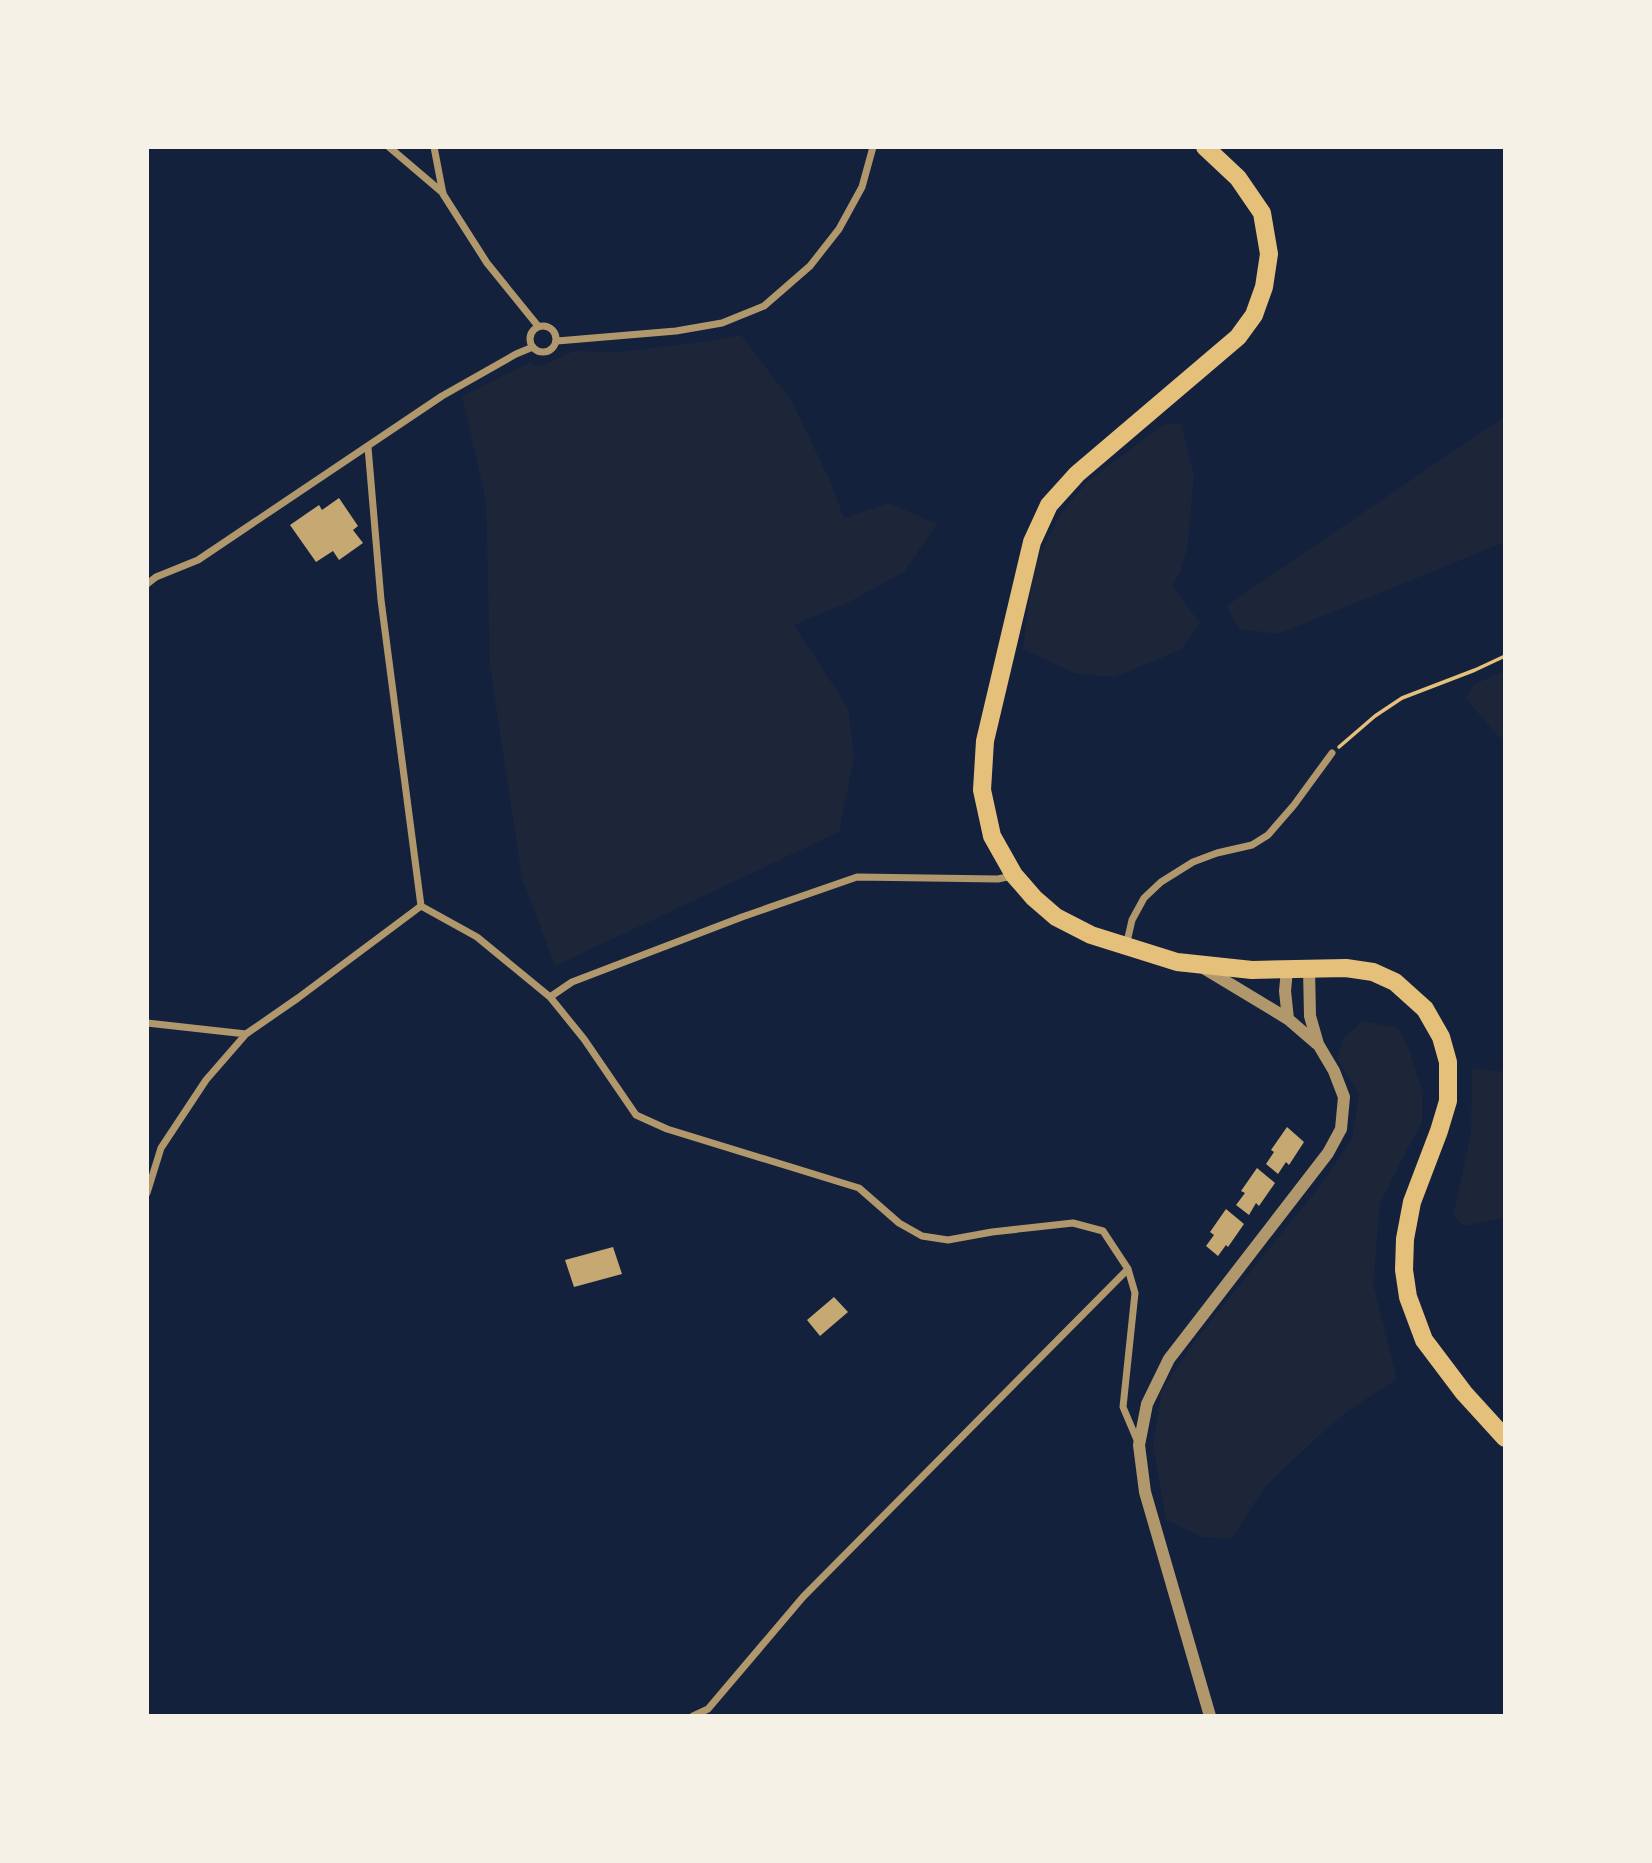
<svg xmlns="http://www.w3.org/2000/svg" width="1652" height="1863" viewBox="0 0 1652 1863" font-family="'Source Sans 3',sans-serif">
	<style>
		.green { fill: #1d2539 }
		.building { fill: #c6a872 }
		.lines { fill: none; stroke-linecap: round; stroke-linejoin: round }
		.path { stroke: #e5c07b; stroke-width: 3.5 }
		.minor { stroke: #b1986c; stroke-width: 7 }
		.tertiary { stroke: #b1986c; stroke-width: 12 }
		.primary { stroke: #e5c07b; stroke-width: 18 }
	</style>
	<rect width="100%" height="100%" fill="#14213d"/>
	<path class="green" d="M741,335L793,403L830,481L844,518L889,503L937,524L904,572L849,602L794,625L848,708L854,757L839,832L555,966L522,878L490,666L486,501L462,396L529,363L539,367L574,351L621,352L695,343Z
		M1505,416V542L1278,634L1240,629L1226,606Z
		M1166,423L1181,424L1194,476L1187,549L1181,570L1172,586L1200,623L1182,649L1115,677L1076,674L1023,649L1030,592L1038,559L1061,513L1088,481Z
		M1505,670V739L1498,736L1465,698L1475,684Z
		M1362,1021L1398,1028L1410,1052L1422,1091V1123L1403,1157L1380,1204L1373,1284L1397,1379L1349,1410L1314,1440L1265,1487L1231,1539L1203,1537L1166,1520L1153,1444L1161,1392L1193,1343L1323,1182L1352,1139L1359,1094L1337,1059L1343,1039Z
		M1472,1068L1505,1072V1217L1464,1226L1453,1216L1471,1135Z"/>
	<path class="building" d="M339,498L358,526L353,530L363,543L339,560L333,551L316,562L290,525L319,505L322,510Z
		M1287,1127L1304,1142L1289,1165L1286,1162L1278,1174L1266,1164L1274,1152L1271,1150Z
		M1257,1168L1275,1183L1259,1206L1256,1203L1249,1215L1236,1205L1245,1193L1241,1191Z
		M1226,1209L1244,1224L1228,1247L1226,1245L1218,1256L1206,1246L1214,1235L1210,1232Z
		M613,1247L622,1274L574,1287L565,1260Z
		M834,1297L848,1312L820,1336L807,1320Z"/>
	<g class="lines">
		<path class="path" d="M1339,747L1375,716L1402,698L1475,670L1505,656"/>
		<path class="minor" d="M389,147L443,193
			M434,147L443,194L487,263L538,326
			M530 339a13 13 0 1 1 26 0a13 13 0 1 1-26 0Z
			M557,341L676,331L722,323L764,306L810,266L839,229L862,187L873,147
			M368,447L381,600L421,906
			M147,584L156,577L198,560L442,396L516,354L533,347
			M1126,946L1132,920L1144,898L1161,882L1193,862L1217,853L1252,845L1268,835L1294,805L1332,753
			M550,997L572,982L742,917L857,877L998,879L1012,876
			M147,1023L246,1034L298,998L421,906L477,937L550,997L584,1039L636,1115L667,1129L859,1188L899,1223L922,1236L948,1240L992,1232L1073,1223L1103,1231L1128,1269L1135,1293L1123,1407L1137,1440
			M147,1193L161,1148L206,1080L246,1034
			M693,1716L708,1709L803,1597L1128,1269"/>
		<path class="tertiary" d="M1202,967L1288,1019L1317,1044
			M1287,970L1285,991L1288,1019
			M1210,1716L1145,1492L1139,1445L1147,1404L1169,1359L1328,1153L1341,1129L1344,1097L1334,1071L1318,1044L1310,1016L1309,968"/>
		<path class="primary" d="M1205,147L1238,178L1262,213L1269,254L1264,287L1254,315L1238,337L1077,474L1049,505L1032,542L985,741L982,790L992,836L1014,875L1034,898L1056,917L1091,935L1177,962L1252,970L1346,968L1373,972L1395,982L1425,1009L1441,1037L1448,1062V1101L1439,1131L1412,1202L1405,1239L1404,1270L1408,1297L1424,1340L1464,1393L1505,1438"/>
	</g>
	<rect width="1652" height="1863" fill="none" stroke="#f6f1e7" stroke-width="298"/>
</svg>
